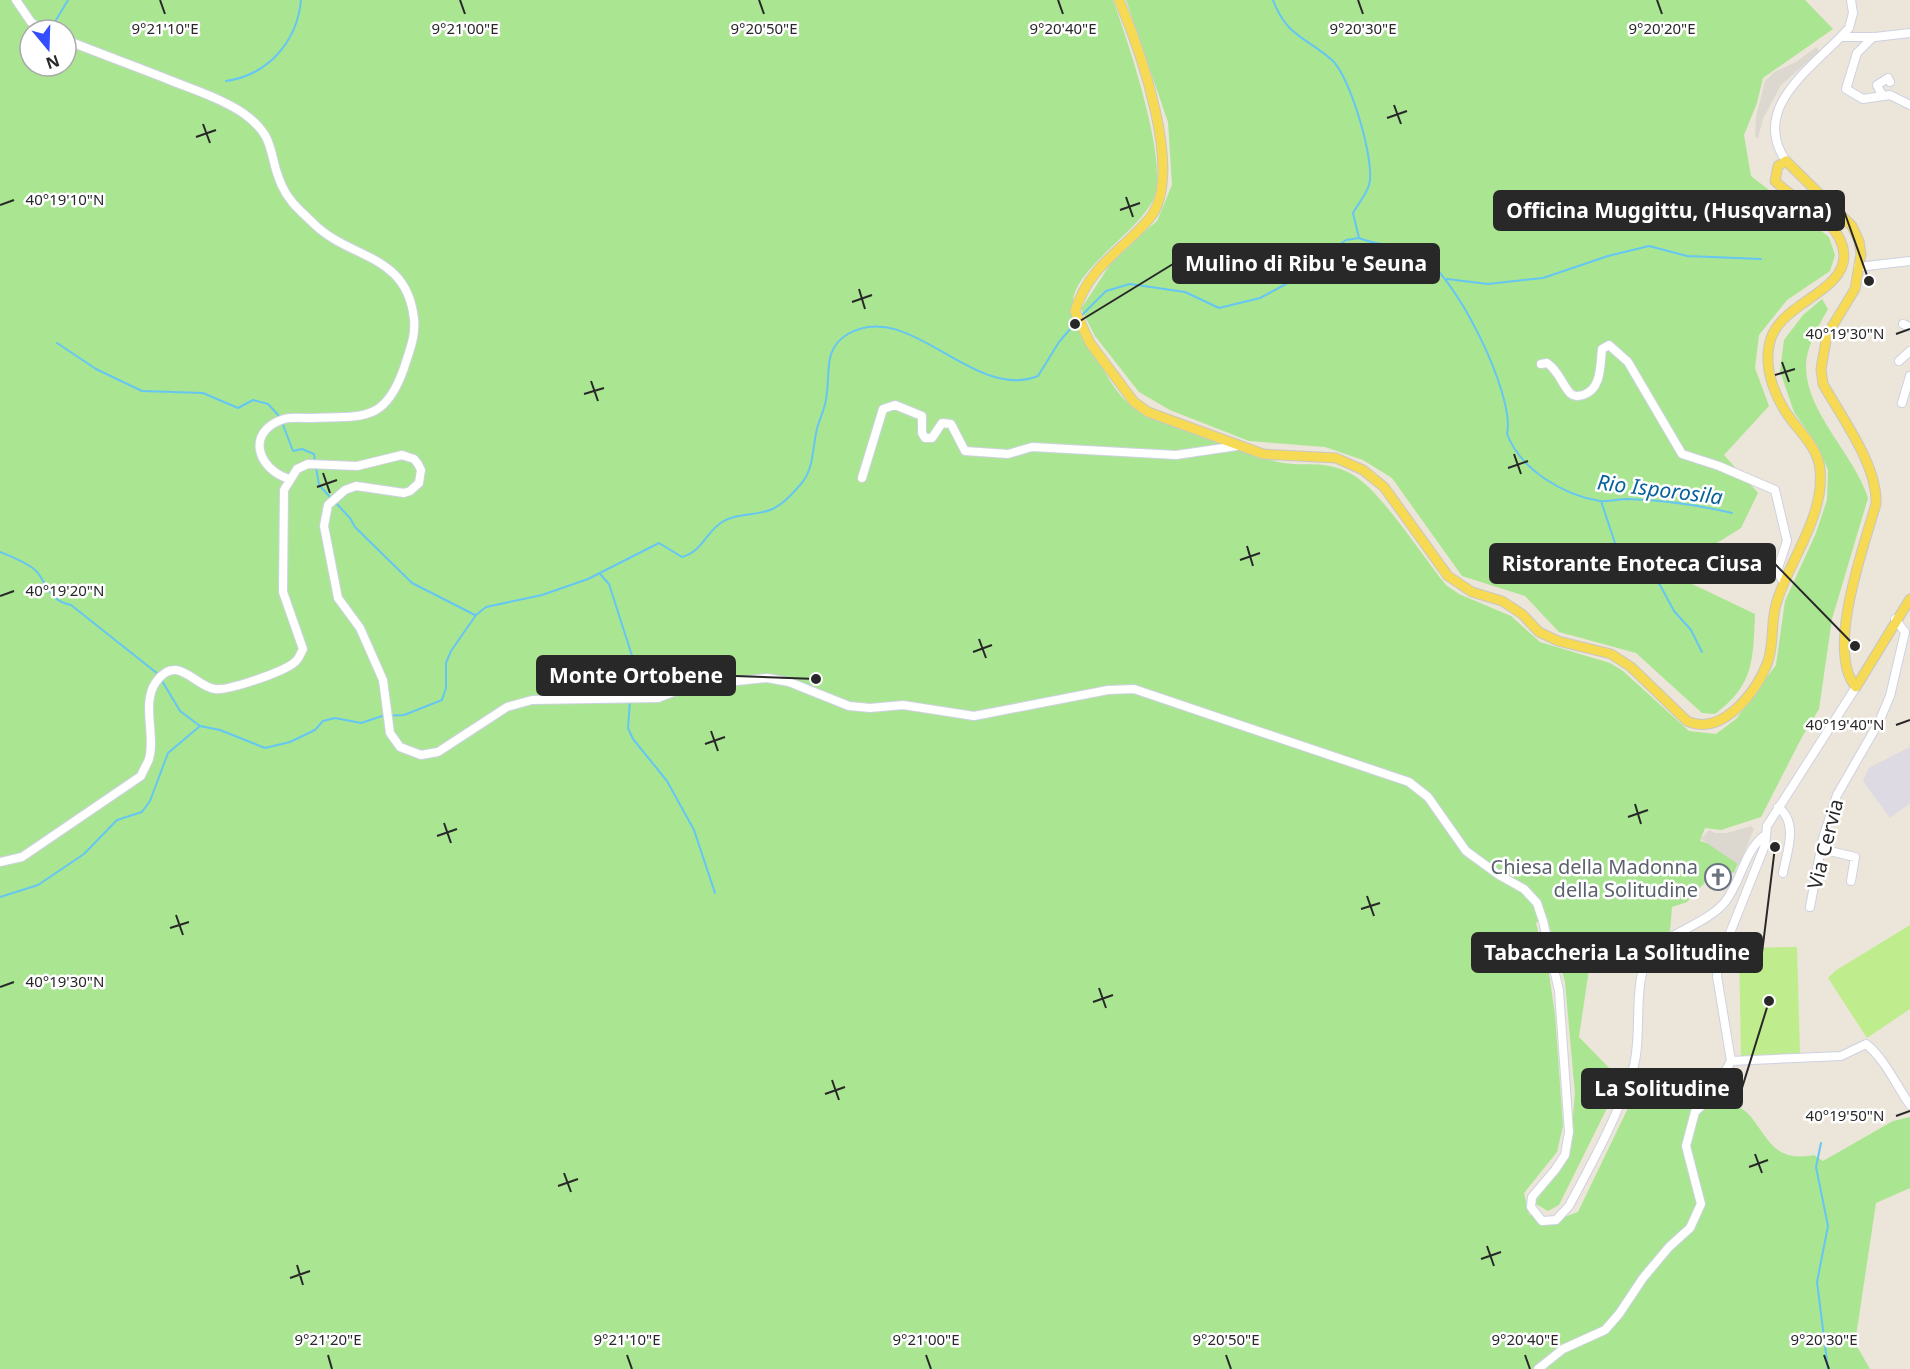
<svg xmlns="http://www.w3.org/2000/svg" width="1910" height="1369" viewBox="0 0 1910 1369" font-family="'Noto Sans',sans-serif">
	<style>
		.industrial { fill: #dddae3 }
		.green { fill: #aae592; fill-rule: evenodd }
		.pitch { fill: #bfed8d }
		.plaza { fill: #dcd8d0 }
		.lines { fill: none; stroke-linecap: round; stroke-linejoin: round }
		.stream { stroke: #66c6f3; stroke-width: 2 }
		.minor-casing { stroke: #ced1e2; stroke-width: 10 }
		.major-casing { stroke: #c7c7c7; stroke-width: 11 }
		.minor { stroke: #fff; stroke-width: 8 }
		.major { stroke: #f6da53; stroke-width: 9 }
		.ticks { fill: none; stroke: #282828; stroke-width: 2 }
		.labels { text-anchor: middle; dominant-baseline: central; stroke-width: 5; stroke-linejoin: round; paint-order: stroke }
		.street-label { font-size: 20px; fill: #282828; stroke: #fff }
		.worship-label { font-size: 20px; fill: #5b616d; stroke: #fff; text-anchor: end }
		.water-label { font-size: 21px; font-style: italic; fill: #07619d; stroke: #fff }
		.ticks-label { font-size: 15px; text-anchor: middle; fill: #282828; stroke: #fff; stroke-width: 5; stroke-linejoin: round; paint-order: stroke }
		.leader { fill: none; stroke: #282828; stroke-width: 2 }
		.callout-dot { fill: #282828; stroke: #fff; stroke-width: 2 }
		.callout { fill: #282828; stroke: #282828; stroke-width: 2 }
		.callout-label { font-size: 21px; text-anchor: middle; font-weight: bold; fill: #fff }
	</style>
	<rect width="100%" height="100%" fill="#ece5d9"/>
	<path class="industrial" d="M1910,747V803L1890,818L1863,781L1869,768Z"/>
	<path class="green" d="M0,0H1113C1127,39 1169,161 1154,198C1140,231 1071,271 1073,304C1073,319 1084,333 1091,345C1101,365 1111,387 1127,402C1142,417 1165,422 1184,429C1216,441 1245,454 1278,462C1306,468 1324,458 1353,475C1382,492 1422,556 1446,585L1459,594L1511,616L1540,642L1610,663L1623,671L1689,731L1716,734L1736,719L1776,665L1785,601L1816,533L1827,500L1828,470L1817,445L1794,412L1780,371L1784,340L1803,315L1822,299L1828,309C1820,323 1810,341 1807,356C1798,406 1854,452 1868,498L1832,619L1819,709L1802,737L1761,817L1721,830L1705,828L1700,841L1742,853L1734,873L1718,868L1687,902L1672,907L1670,932L1650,940L1628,968L1589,969L1579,1037L1615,1074L1618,1086L1559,1205L1548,1211L1534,1203L1569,1157L1575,1094L1565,982L1546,914L1536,923L1549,973L1555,1015L1563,1126L1557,1152L1524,1193L1529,1214L1545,1224L1578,1212L1641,1081L1729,1090L1728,1100C1735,1105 1746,1110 1751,1117C1771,1143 1776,1162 1814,1155L1823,1161L1893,1121L1910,1117V1188L1876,1203L1855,1343L1870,1369H0ZM30,30H66V66H30Z
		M1126,0H1805L1833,29L1763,78L1757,103L1744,135L1751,176L1829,237L1835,255L1830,271L1787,300L1759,335L1755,368L1769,406L1724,455L1758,493L1741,528L1704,551L1686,581L1755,614C1753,660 1754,685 1715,714L1702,713L1636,653L1559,632L1525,596L1462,576L1392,478L1363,460L1325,447L1249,441L1170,410L1139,392L1095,336L1081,309L1115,257L1157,221L1172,185L1168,122Z"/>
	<path class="pitch" d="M1910,925V1009L1867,1038L1828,978L1835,971Z
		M1797,947L1800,1054L1741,1056L1739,948Z"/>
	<path class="plaza" d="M1816,47L1820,51L1781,85L1763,119L1758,138L1755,137L1756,117L1765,81L1774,72L1796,62Z
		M1751,826L1754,829L1739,865L1701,839L1709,830L1715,833H1727Z"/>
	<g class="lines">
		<path class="stream" d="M1273,0C1286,36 1307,38 1332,60C1350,76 1376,163 1369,185C1366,195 1358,204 1353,213L1359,238C1378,246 1399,245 1417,253C1454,270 1516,396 1507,434C1521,470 1563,495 1600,501C1608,502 1619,499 1627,499C1662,500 1698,505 1732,513
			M53,25L68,0
			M226,81C268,75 297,42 301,0
			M1447,279L1488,284L1543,278L1608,256L1649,246L1687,256L1761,259
			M1081,316L1106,291L1130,284L1185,292L1219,308L1260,298L1286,284L1346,240L1359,238
			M57,343L96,369L142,391L203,393L238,408L253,400L268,404L280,417
			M282,422L293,451L302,449L314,454L315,461
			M316,467L319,485L331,498
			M1601,501L1617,549L1626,557L1639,561L1660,585L1674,611L1691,630L1702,652
			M335,502L350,518L355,527L412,583L475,615
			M0,552C10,556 31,564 38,573C49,589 51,601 71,605L158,674L180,711L200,726
			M600,574L609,584L635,665L631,695
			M630,701L628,728L633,739L667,781L694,830L715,893
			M0,897L38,885L84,854L117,820L142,812L150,801L168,753L200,726L220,730L265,748L290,742L315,730L323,721L335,718L361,723L382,716L404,715L442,700L446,688V663L451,651L476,615L486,607L542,595L588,579L659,543L682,557C703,551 705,533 722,522C736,513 754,516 770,510C782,506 792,494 801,484C815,468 812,445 818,425C821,416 825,408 826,399C831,374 822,349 848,334C909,298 973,402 1038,376L1059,342L1077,321
			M1821,1143L1816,1167L1828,1226L1817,1282L1828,1369"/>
		<defs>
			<path id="minor" d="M16,0L31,22L42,30
				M1841,37H1875L1910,33
				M1873,37L1857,53L1846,89L1863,99L1890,95L1910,105
				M66,40C101,54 137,67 172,81C195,90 222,99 243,113C278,138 267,154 282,186C289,202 302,212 314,224C351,260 407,253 414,319C416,336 409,352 404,368C385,423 363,416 311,418C303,418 292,417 284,419C246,431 256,468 289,479
				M1882,95L1877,85L1888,78L1890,82
				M1786,161C1748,106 1817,65 1849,28L1853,13L1851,0
				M1858,267L1910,261
				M1903,324L1910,327
				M1899,361L1910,351
				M1541,364L1547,363C1559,371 1561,383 1570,393C1574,397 1578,396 1583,395C1602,389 1600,365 1602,349L1609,345L1628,362L1682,454L1719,466L1775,490L1787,541L1777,571L1784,583
				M1902,403L1910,376
				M862,478L883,409L895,405L922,416V433L925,438H932L942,423L951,424L965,451L1008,454L1032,447L1176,455L1237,446
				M1778,807C1799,823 1787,851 1783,873
				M1821,849L1855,857L1851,881
				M0,862L22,857L141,776C143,770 147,765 149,759C156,736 141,703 156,682C177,652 195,687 215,689C228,691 287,671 296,661C299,658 301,653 303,649L283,592L284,490L297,469L308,464L357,466L402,455L414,459L418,464L421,470L419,483L410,491L404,493L356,486L345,490L328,505L324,526L338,598L360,628L383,680L390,733L400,747L421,755L438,752L507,707L532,700L658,698L689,686L767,678L789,682L849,706L870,708L903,705L974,716L1108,690L1134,689L1409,782L1428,797L1466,851L1499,875L1524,889L1537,903L1543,921L1559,991L1569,1132L1565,1155L1555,1170L1532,1197L1531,1207L1542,1221L1556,1220L1569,1206C1592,1163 1618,1116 1633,1069C1643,1036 1632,987 1648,957C1662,934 1705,926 1725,902C1741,882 1744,851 1764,836
				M1810,907L1823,838L1837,795L1879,722L1890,696L1905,632L1895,619
				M1731,1061L1841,1056L1866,1044C1885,1059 1896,1085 1910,1105
				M1538,1369L1563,1349L1605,1330L1619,1314L1643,1278L1669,1247L1690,1228L1701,1204L1686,1146L1695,1112L1712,1096L1731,1061L1717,976L1718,963L1765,845L1767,826L1856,687"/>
			<path id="major" d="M1119,0C1139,47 1186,176 1149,219C1120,253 1090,265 1075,311L1090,343L1134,402L1148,412L1263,454L1336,458L1363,470L1384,487L1448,576L1472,592L1502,601L1522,614L1539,632L1558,641L1611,654L1631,667L1687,721C1721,737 1756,693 1767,664C1775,644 1770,621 1777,601C1791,558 1825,515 1820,469C1818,450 1804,436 1793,422C1777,402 1764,372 1769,346C1775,303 1845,294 1844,255C1842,219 1796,203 1775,181L1778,166L1786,161L1852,226L1859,241L1861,254L1855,289L1827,335L1821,369L1823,384C1842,418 1878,466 1876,504C1864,546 1825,652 1856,687L1910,599"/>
		</defs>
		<use href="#minor" class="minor-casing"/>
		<use href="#major" class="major-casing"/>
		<use href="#minor" class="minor"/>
		<use href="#major" class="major"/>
	</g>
	<path class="ticks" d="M160,0L165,14M460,0L465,14M759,0L764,14M1058,0L1063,14M1358,0L1363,14M1657,0L1662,14M1394,105L1401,124M1387,118L1407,111M203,124L210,143M196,137L216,130M1126,197L1133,217M0,205L14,200M1120,210L1140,203M859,289L865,309M852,302L872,295M1896,334L1910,329M1782,362L1789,382M1775,375L1795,369M591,381L598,401M584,394L604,388M1514,454L1521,474M1508,468L1528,461M323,473L330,493M317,487L337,480M1247,546L1253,566M1240,560L1260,553M0,596L14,591M979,639L986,658M973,652L992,645M1896,725L1910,720M711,731L718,751M705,744L725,737M1635,804L1641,824M1628,817L1648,810M444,823L451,843M437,836L457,829M1367,896L1374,916M1361,909L1380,903M176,915L183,935M170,928L189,922M0,987L14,982M1099,988L1106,1008M1093,1002L1113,995M832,1080L839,1100M825,1094L845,1087M1896,1116L1910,1111M1755,1154L1762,1173M1749,1167L1768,1160M564,1173L571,1192M558,1186L578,1179M1487,1246L1494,1266M1481,1259L1501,1252M297,1265L303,1285M290,1278L310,1271M328,1355L332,1369M627,1355L632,1369M926,1355L931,1369M1226,1355L1231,1369M1525,1355L1530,1369M1824,1355L1829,1369"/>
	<defs>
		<symbol id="church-ring" viewBox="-11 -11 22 22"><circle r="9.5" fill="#fff" stroke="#6b7280" stroke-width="1.5"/><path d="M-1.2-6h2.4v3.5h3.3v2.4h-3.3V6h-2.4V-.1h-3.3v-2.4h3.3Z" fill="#6b7280"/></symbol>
	</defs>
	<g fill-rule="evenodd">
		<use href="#church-ring" x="1703" y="862" width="30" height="30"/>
	</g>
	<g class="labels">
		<g class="street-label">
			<text transform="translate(1825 844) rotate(-76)">Via Cervia</text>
		</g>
		<g class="worship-label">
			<text x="1698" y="866">Chiesa della Madonna<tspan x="1698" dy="23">della Solitudine</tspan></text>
		</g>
		<g class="water-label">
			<text transform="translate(1660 489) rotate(7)">Rio Isporosila</text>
		</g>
	</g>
	<g class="ticks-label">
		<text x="165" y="34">9°21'10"E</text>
		<text x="465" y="34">9°21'00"E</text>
		<text x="764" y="34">9°20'50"E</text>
		<text x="1063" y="34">9°20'40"E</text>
		<text x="1363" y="34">9°20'30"E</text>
		<text x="1662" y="34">9°20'20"E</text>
		<text x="65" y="205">40°19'10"N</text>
		<text x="1845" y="339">40°19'30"N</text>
		<text x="65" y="596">40°19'20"N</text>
		<text x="1845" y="730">40°19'40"N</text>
		<text x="65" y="987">40°19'30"N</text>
		<text x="1845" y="1121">40°19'50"N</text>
		<text x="328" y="1345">9°21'20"E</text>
		<text x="627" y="1345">9°21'10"E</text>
		<text x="926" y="1345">9°21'00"E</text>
		<text x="1226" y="1345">9°20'50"E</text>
		<text x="1525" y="1345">9°20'40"E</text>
		<text x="1824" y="1345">9°20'30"E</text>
	</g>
	<path class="leader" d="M1869 281L1844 211M1075 324L1173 264M1855 646L1775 564M816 679L735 676M1775 847L1762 953M1769 1001L1742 1088"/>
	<g class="callout-dot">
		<circle cx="1869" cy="281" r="6"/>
		<circle cx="1075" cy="324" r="6"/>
		<circle cx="1855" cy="646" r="6"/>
		<circle cx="816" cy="679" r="6"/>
		<circle cx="1775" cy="847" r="6"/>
		<circle cx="1769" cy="1001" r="6"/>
	</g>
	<g class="callout">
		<rect x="1494" y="191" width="350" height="39" rx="6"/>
		<rect x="1173" y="244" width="266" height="39" rx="6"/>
		<rect x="1490" y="544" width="285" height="39" rx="6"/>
		<rect x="537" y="656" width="198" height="39" rx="6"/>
		<rect x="1472" y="933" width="290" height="39" rx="6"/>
		<rect x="1582" y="1069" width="160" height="39" rx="6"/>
	</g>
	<g class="callout-label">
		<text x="1669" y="218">Officina Muggittu, (Husqvarna)</text>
		<text x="1306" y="271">Mulino di Ribu 'e Seuna</text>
		<text x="1632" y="571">Ristorante Enoteca Ciusa</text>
		<text x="636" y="683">Monte Ortobene</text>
		<text x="1617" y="960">Tabaccheria La Solitudine</text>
		<text x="1662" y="1096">La Solitudine</text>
	</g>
	<g transform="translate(48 48) rotate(161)"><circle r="28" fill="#ffffff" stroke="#a9a9a9" stroke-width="1.5"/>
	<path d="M0-4.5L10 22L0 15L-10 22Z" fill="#334dff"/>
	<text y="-9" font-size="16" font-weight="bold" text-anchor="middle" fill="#282828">N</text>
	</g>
</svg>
